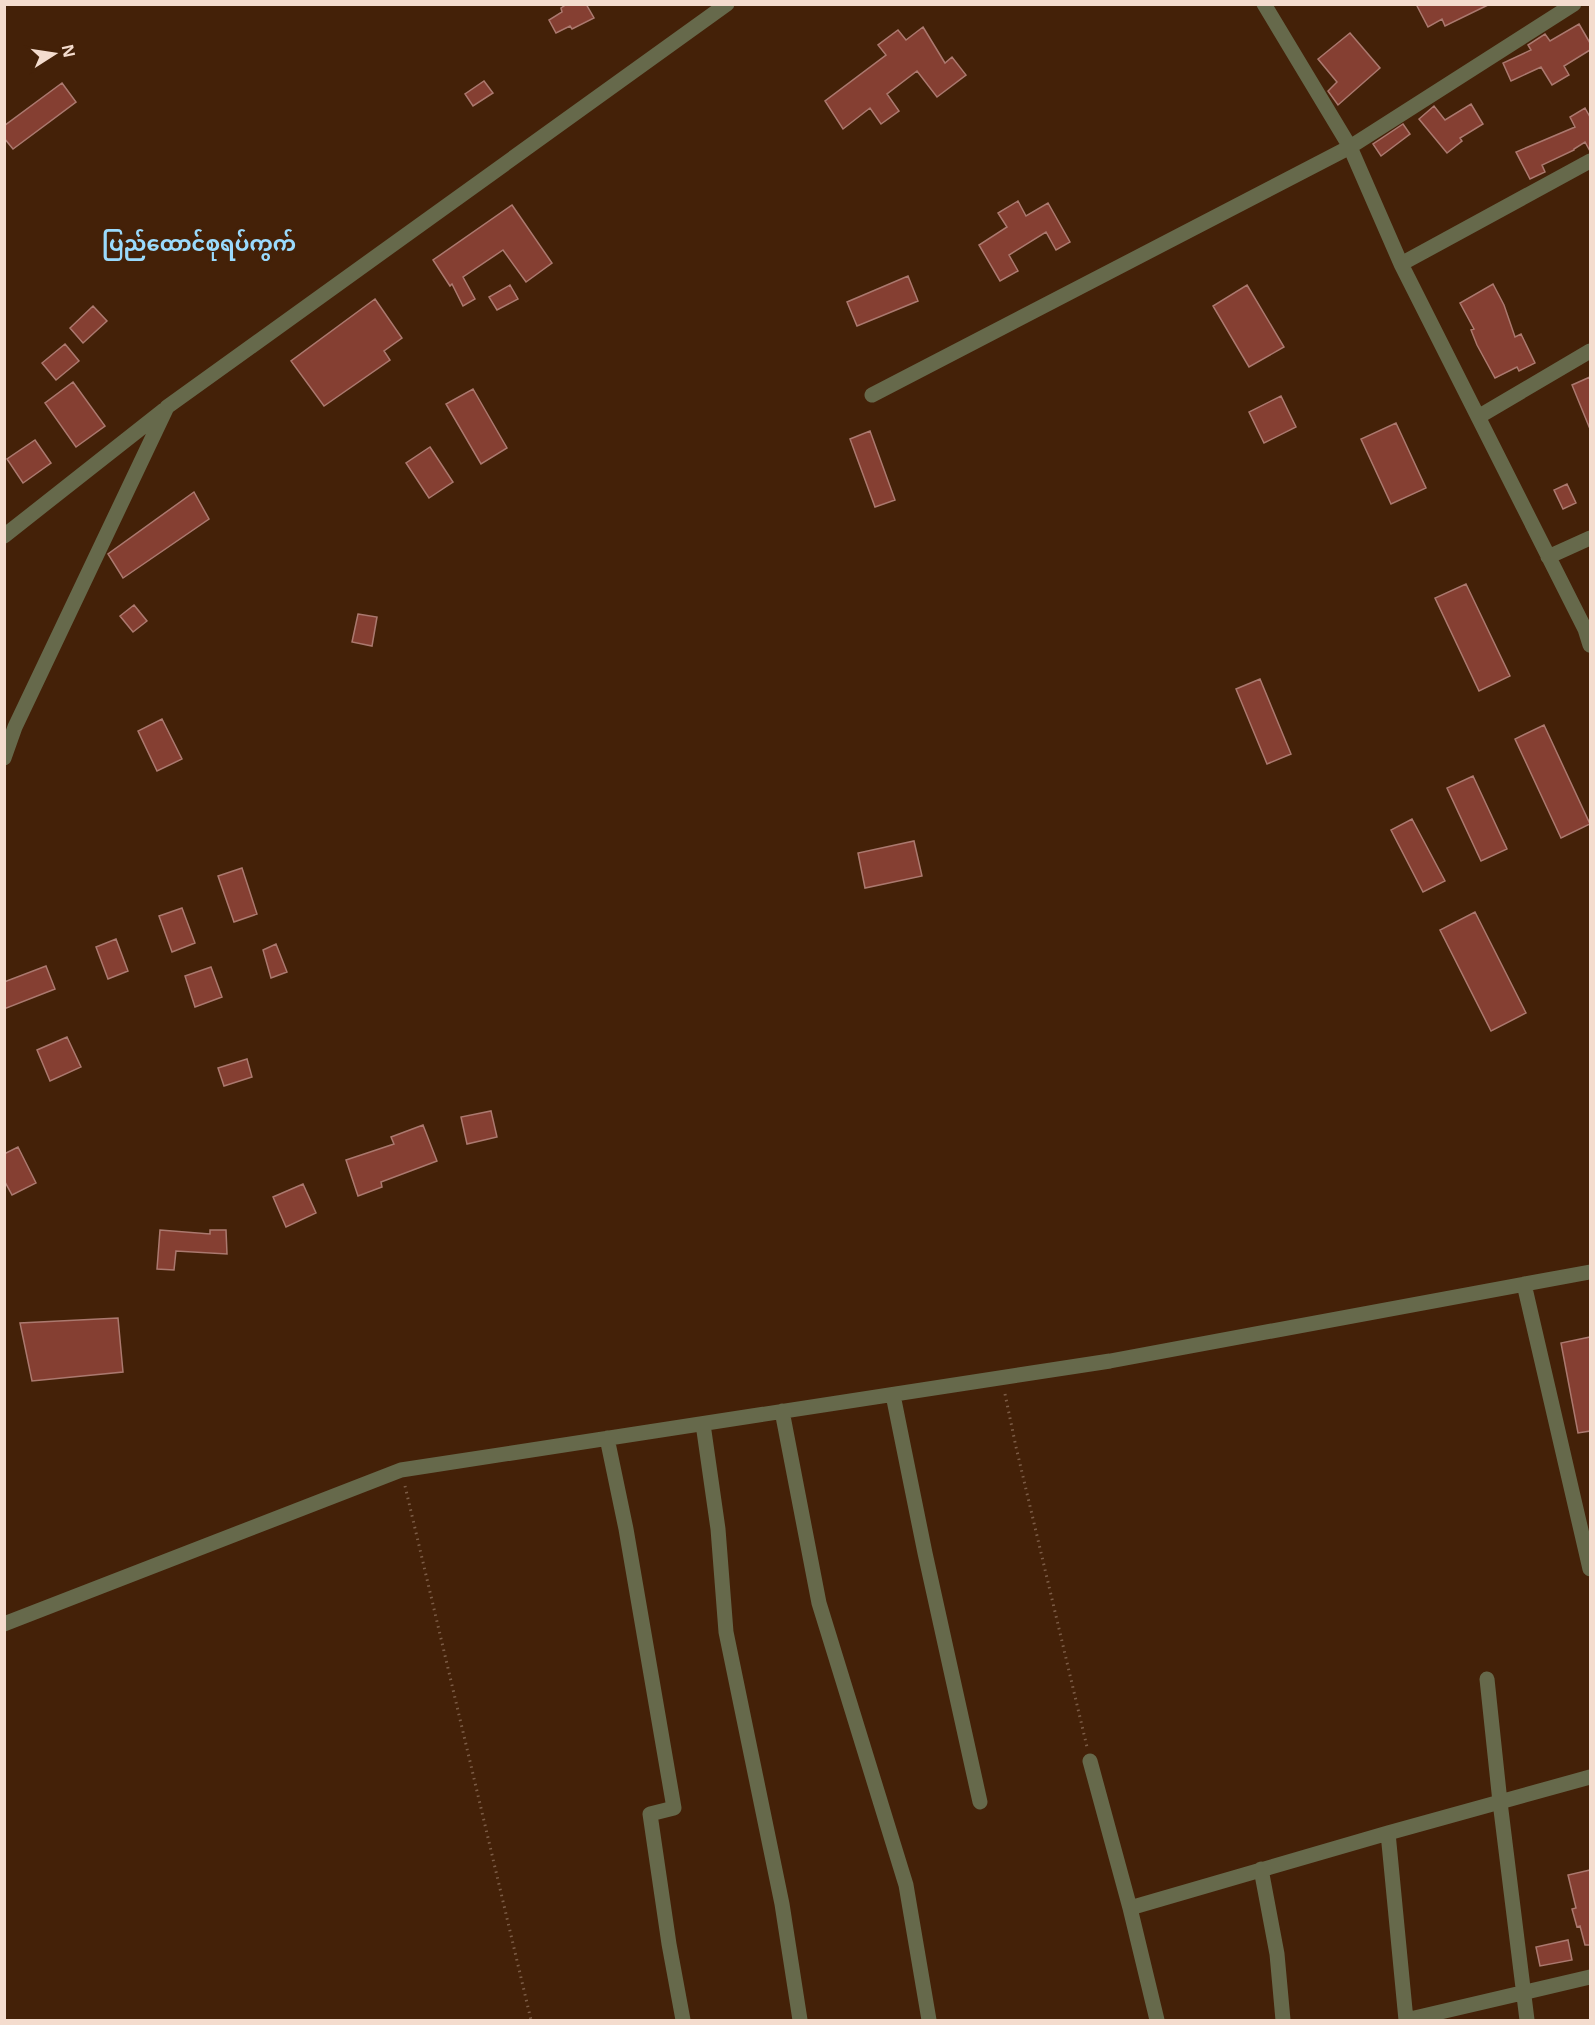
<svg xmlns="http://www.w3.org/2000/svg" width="1595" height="2025" viewBox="0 0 1595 2025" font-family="Georgia,'Noto Sans Myanmar',serif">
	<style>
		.building { fill: #853f32; stroke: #ab796f; stroke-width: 1.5 }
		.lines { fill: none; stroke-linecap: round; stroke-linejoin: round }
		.path { stroke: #7c5c46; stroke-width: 3; stroke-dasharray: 1.5 4.5; stroke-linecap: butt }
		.minor { stroke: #66694b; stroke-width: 15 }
		.labels { text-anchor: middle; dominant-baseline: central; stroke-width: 6; stroke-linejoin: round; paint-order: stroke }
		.quarter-label { font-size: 21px; font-weight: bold; fill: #9adafc; stroke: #442108 }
	</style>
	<rect width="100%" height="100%" fill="#442108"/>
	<path class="building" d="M567,4H586L594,18L572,29L570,26L556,33L549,20L562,12L561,8Z
		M1416,4H1490L1445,26L1442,19L1428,27Z
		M1579,24L1590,43V50L1564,66L1569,75L1552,85L1541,67L1511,81L1503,63L1531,50L1528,45L1545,34L1550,41Z
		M923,27L945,63L952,57L966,75L937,97L917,71L887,94L899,111L881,124L870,108L843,129L825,101L886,55L878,45L898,30L906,40Z
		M1350,33L1380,68L1338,105L1328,91L1337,82L1318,59Z
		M484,81L493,93L473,106L465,94Z
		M62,83L76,102L13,149L4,138V126Z
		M1471,104L1483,124L1460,138L1462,141L1447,153L1419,119L1434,106L1445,120Z
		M1585,108L1590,117V151L1585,142L1574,149V150L1542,165L1545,172L1530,179L1516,152L1575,127L1570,117Z
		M1403,124L1410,134L1381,156L1373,144Z
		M1018,201L1026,216L1048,203L1070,242L1056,250L1046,232L1009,255L1018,271L1000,281L979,245L1007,227L998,213Z
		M512,205L552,263L526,282L503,250L463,277L475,299L463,306L452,284L450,286L433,260Z
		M908,276L918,301L857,326L847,302Z
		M1493,284L1504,305L1515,337L1521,334L1535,363L1519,371L1517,367L1495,378L1477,345L1471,330L1474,329L1460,303Z
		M510,285L518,299L497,310L489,297Z
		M1247,285L1284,347L1249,367L1213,306Z
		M375,299L402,338L384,351L390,360L324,406L291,361Z
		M93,306L107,321L83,343L70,328Z
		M65,344L79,361L56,380L42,363Z
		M1590,377V429L1572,385Z
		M73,382L105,426L76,447L45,403Z
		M473,389L507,448L481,464L446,404Z
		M1281,396L1296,427L1264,443L1249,412Z
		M1396,423L1426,488L1391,504L1361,439Z
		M870,431L895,500L875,507L850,439Z
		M35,440L51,463L23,483L7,459Z
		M430,447L453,482L429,498L406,463Z
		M1567,484L1576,503L1563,509L1554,490Z
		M194,492L209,519L123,578L108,554Z
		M1466,584L1510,676L1479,691L1435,598Z
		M134,605L147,621L133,632L120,616Z
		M358,614L377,617L372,646L352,642Z
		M1260,679L1291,754L1267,764L1236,689Z
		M162,719L182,759L157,771L138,731Z
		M1544,725L1590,824L1561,838L1515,739Z
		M1473,776L1507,849L1481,861L1447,788Z
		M1412,819L1445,881L1423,892L1391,830Z
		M914,841L922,876L865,888L858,853Z
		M242,868L257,914L234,922L218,876Z
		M182,908L195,943L172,952L159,916Z
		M1475,912L1526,1013L1491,1031L1440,930Z
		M116,939L128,971L108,979L96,947Z
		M276,944L287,972L271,978L263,950Z
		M46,966L55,989L4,1009V982Z
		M211,967L222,997L195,1007L185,976Z
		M67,1037L81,1067L50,1081L37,1050Z
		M247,1059L252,1077L224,1086L218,1068Z
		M491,1111L497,1137L467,1144L461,1117Z
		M423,1125L437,1161L381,1182L382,1187L358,1196L346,1160L394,1144L391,1137Z
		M18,1147L36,1183L12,1195L4,1180V1154Z
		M303,1184L316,1213L286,1227L273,1197Z
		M160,1230L210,1234V1230H226L227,1254L176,1251L174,1270L157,1269Z
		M118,1318L123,1372L32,1381L20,1323Z
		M1590,1337V1431L1578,1433L1561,1343Z
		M1590,1870V1945H1585L1580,1926L1577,1927L1572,1909L1576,1908L1568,1875Z
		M1568,1940L1572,1960L1540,1966L1536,1947Z"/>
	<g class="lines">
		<path class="path" d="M1005,1394L1016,1447L1087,1747
			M405,1486L531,2020"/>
		<path class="minor" d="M1264,4L1350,147L1401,264L1585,629L1590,645
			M1401,264L1590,161
			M872,395L1350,147L1574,4
			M1478,417L1590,351
			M4,536L164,410
			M1548,557L1590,538
			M4,758L15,727L167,407L727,4
			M1524,1284L1590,1569
			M893,1395L925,1553L980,1802
			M782,1411L819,1603L906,1885L929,2020
			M703,1424L718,1529L726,1632L782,1904L800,2020
			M607,1438L626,1529L674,1808L650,1814L669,1944L683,2020
			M4,1624L401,1470L1110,1361L1590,1272
			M1487,1679L1500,1802L1527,2020
			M1090,1761L1130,1908L1157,2020
			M1388,1833L1406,2020
			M1261,1869L1277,1954L1283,2020
			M1130,1908L1388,1833L1590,1777
			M1406,2020L1590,1977"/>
	</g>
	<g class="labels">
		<g class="quarter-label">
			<text x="199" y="246">ပြည်ထောင်စုရပ်ကွက်</text>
		</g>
	</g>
	<rect width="1595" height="2025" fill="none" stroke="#f4dcce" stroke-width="12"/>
	<g transform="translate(54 54) rotate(78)" stroke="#442108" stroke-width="4.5" paint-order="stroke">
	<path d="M0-4.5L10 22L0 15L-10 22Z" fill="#f4dcce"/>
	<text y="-9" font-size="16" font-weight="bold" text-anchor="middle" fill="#f4dcce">N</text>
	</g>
</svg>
